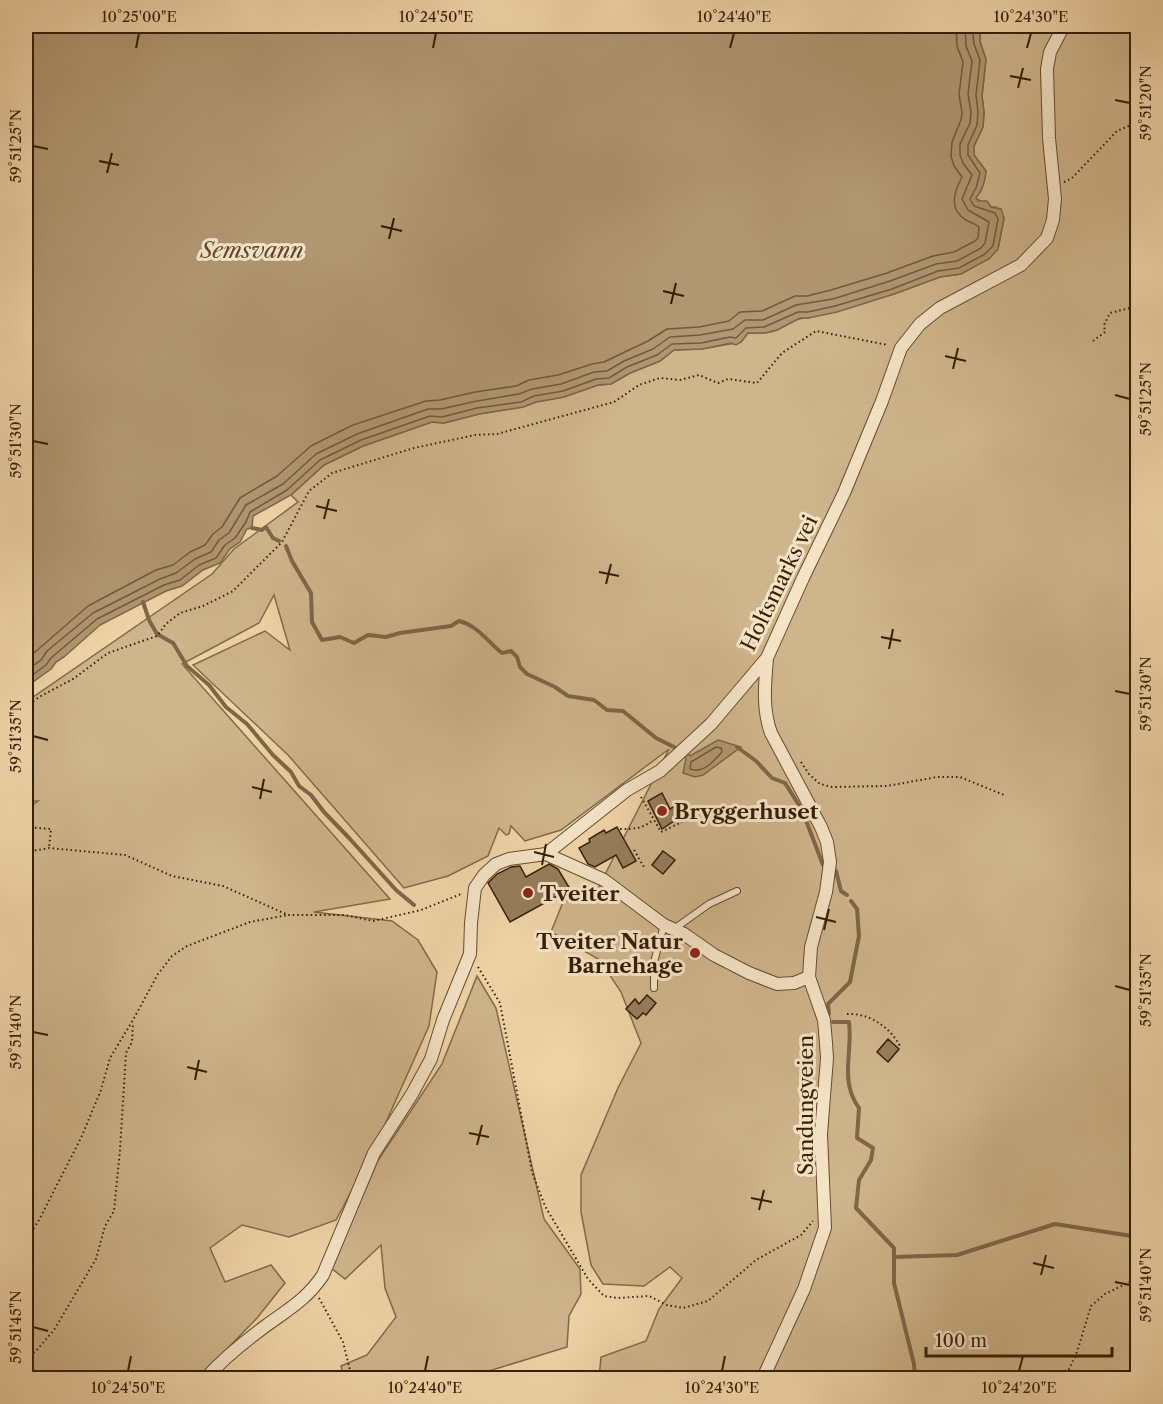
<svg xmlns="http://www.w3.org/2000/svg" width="1163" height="1404" viewBox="0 0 1163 1404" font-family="'Libre Caslon Text',serif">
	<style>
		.green { fill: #cfb58c; stroke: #826a48; stroke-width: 1.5 }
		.water { fill: #b09671; stroke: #7f6646; stroke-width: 1.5 }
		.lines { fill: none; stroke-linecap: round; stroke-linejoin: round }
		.shore { stroke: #725a3b; stroke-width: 1.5 }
		.stream { stroke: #7f6646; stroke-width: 4 }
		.building { fill: #967d5a; stroke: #351e05; stroke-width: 1.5 }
		.lane-casing { stroke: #644c2e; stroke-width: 8 }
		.street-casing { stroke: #644c2e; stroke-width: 14 }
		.path { stroke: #351e05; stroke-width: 2; stroke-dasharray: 1.5 3; stroke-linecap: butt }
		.lane { stroke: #f5e3c6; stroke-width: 6 }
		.street { stroke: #f5e3c6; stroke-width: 12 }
		.ticks { fill: none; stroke: #351e05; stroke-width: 2 }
		.poi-dot { fill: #8f2418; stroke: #f5e3c6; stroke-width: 2 }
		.labels { text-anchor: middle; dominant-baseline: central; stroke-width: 6; stroke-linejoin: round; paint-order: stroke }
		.street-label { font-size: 21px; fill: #351e05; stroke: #f5e3c6 }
		.poi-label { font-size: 21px; font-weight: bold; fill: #351e05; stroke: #f5e3c6; text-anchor: start }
		.water-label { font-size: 22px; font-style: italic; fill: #60482b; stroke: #f5e3c6 }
		.neatline { fill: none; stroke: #351e05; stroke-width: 2 }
		.ticks-label { font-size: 15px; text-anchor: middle; fill: #351e05 }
	</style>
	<rect width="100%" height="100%" fill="#efd4a8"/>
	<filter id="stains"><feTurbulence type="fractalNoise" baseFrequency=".00333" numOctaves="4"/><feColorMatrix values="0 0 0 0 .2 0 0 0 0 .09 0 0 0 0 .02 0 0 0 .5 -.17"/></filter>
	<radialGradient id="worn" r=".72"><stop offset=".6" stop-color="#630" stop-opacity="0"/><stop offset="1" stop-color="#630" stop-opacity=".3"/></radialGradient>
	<path class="green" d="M974,26H1137V1378H599L601,1357L646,1341L659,1309L682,1278L670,1267L644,1286L603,1284L591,1265L581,1212V1175L618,1088L641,1043L621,992L600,960L551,932L563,902L597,890L669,749L561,830L525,841L511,826L509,834L506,835L499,828L488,856L448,876L404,888L288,755L193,665L265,631L290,650L274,595L259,623L182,664L390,899L314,912L392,921L418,940L437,972L429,1026L374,1149L336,1220L289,1237L242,1225L210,1248L225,1282L271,1265L285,1283L257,1318L199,1378H26V810L38,801L26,802V702L212,574L234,549L298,502L291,495L324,465L363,446L432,422L444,423L479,414L523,407L536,402L564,397L598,385L611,384L630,373L660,361L674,350L702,349L741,342L748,333C758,333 767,334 777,330C788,325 796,317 808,318L894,294L940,277L961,274L998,249L1004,218L996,207H991L975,198L981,191L986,171L974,155V146L983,127L984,112L982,96L986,59L980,42V29Z
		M477,976L496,1008L544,1219L580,1269L581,1294L569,1316L567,1347L466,1378H344L341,1366L367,1355L396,1317L385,1288L381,1245L345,1279L331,1268L377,1162L442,1064Z"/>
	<path class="water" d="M26,26H974L980,29V42L986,59L982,96L984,112L983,127L974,146V155L986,171C985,182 983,189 976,198L978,201H987L991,207L1001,209L1004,218L998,249L989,259L961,274L940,277L894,294L837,312L808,318H800L777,330L765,333H748L741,342L736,345L731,343L702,349L674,350L660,361L630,373L611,384L598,385L564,397L536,402L523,407L479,414L444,423L432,422L363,446L324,465L291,495L253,516L252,528L247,529L240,542L230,549L220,563L203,570L182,586L166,591L100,625L64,657L56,662L51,669L26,687Z
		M718,740L741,747L703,775L695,777L683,773L686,758L682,755L687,752L690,756Z"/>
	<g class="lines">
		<path class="shore" d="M26,660L88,606L156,570L173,565L190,552L205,545L213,534L222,527L240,498L277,476L311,446L353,425L426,401L440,400L475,392L516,386L529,380L558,375L592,364L604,362L648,341L667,329L699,327L729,321L740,312L762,311L795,296H807L831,290L887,273L933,256L954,252L975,241L978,238L979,227C975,223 971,223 966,220C948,209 954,192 962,177L954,166L951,156L952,142L961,120L962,113L959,94L963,62L957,46L956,26
			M26,671L41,660L47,651L93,613L160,579L176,573L195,559L211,552L219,540L229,533L246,505L283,484L316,454L357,434L428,409H441L477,401L519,394L532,389L561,384L594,372L607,371L624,361L653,349L670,337L700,335L733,329L745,320H763L796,305L833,299L890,281L936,264L957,261L981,248L985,243L989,222L968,210L962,199L972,175L963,163L960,155V144L970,123L971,112L968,94L972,61L966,46L965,26
			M26,680L46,665L51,658L97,619L164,585L180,580L199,565L216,558L225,545L235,538L246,522L250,512L287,490L320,460L361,440L430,416L442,417L477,408L521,402L534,396L563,391L596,379L609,378L627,367L657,355L672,344L701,343L730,337L736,338L746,328L764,327L798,312H808L835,306L892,289L938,271L959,268L985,254L993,246L998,219L995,213L974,206L970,199L976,188L980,173L968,155V145L977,125L978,112L976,95L980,60L974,44L972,26
			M716,747L721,748L722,752C714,761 703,774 690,769L691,762Z"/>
		<path class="stream" d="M252,528L262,530L266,527L273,538L279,541
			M286,546L292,561L311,593L312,622L322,640L340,637L354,643L368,635L386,637L400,633L451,626L459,621C477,625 488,642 502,653L511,651L517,657L520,667L527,674L555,687L568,696L594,700L607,710L623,711L656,738L676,748
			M143,602L149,620L157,634L173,643L187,666L209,685L226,707L247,724L273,755L291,772L299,786L311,795L324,812L350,839L396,890L414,905
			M737,747L756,761L772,778L785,783L802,810L823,865
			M836,871L841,891L847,895
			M829,1014L828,1004L850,982L859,936L857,909L851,901
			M833,1022H849C853,1052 839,1081 859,1108L857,1138L873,1148L871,1160L859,1180L856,1208L894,1248V1283L914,1364L915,1378
			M894,1257L957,1255L1055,1224L1138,1237"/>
	</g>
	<path class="building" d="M662,793L670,809L675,806L680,817L662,829L648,801Z
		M617,827L636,861L623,868L616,855L595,867L588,864L579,848L590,842L589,839L604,830L606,833Z
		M663,851L675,860L663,874L652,865Z
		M549,864L558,869L570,889L510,922L488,883L497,874L511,867L520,866L526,877Z
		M647,995L656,1003L646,1015L643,1013L637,1019L626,1009L635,999L639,1004Z
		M888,1039L899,1049L888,1062L877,1052Z"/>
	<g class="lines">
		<defs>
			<path id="lane" d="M674,929L709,904L737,891
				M654,988V962L664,925"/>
			<path id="street" d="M546,854L627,790L660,771L711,724L767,658L803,578L844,493L882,401L901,348L920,324L940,308L1021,265L1047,238L1053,220L1055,199L1049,138L1047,69L1050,52L1061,31L1065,26
				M546,854L604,880L664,925L684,934L714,955L749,973L777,984L794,983L809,977
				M206,1378C223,1359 245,1341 267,1325C289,1309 307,1299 323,1275L374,1153L412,1094L431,1059L443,1020L470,954L471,923L475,888L484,875L496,864L509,859L546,854
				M763,1378L804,1289L825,1228L821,1134L827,1058L826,1043L824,1020L809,977L811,947L826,892L830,862L827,842L821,827L771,733C762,708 765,684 767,658"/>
		</defs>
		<use href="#lane" class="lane-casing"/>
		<use href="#street" class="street-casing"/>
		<path class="path" d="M1064,182L1072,178L1117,131L1138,122
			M1093,341L1105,332L1104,325L1110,313L1138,306
			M26,707L39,697L73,679L108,653L157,636L166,624L180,613L203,606L233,591L282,542L309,491L332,473L414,448L475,435L497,434L614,402L639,385L660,378L680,380L699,375L718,383L728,379L757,383L782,353L816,331L888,345
			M801,762L809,774L820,784L832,787L887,786L937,777H960L1004,795
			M641,797L661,832L682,822
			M26,827L51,829L49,848
			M620,829C634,829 642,829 653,820
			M634,850L644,867
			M26,852L49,848L125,855L172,876L223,886L288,915H345L373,921L421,910L461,894
			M478,967L500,1003L532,1172L545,1206L588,1279L604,1296L618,1298L649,1296L667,1305L683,1308L708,1301L756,1260L801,1235L813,1221
			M847,1014C869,1013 889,1026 900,1046
			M26,1240L39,1220L81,1138L101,1090L110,1058L133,1020L158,974L172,956L187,946L250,922L288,915
			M319,1298L343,1342L352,1378
			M26,1358L36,1351L54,1330L96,1259L105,1226L114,1211L120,1150L126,1053L132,1042L133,1023
			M1065,1378L1077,1352L1091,1306L1105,1294L1138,1278"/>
		<use href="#lane" class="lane"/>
		<use href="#street" class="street"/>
	</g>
	<path class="ticks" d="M136,48L139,33M433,48L436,33M730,48L734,33M1027,48L1031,33M1010,76L1031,80M1018,88L1023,68M1115,100L1130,103M33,146L48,149M99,161L119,165M107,173L112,153M381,226L402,231M389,239L394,218M663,291L684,296M671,304L676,283M945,356L966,361M953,369L958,348M1115,395L1130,399M33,441L48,444M316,506L337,511M324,519L329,499M599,572L619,576M606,584L611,564M881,637L901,641M889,649L893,629M1115,691L1130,694M33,736L48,740M252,787L272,792M260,799L264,779M534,852L554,857M542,865L546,844M816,917L836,922M824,930L829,909M1115,986L1130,990M33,1032L48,1035M187,1067L207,1072M195,1080L199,1060M469,1133L489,1137M477,1145L482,1125M751,1198L772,1202M759,1210L764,1190M1033,1263L1054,1268M1041,1275L1046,1255M1115,1282L1130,1285M33,1327L48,1331M128,1371L131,1356M425,1371L428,1356M722,1371L725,1356M1019,1371L1023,1356"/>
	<g class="poi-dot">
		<circle cx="662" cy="811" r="6"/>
		<circle cx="528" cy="893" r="6"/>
		<circle cx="695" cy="953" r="6"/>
	</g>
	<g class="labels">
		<g class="street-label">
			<text transform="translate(779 583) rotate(-64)">Holtsmarks vei</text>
			<text transform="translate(805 1105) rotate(-90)">Sandungveien</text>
		</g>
		<g class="poi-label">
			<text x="674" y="811">Bryggerhuset</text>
			<text x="540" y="893">Tveiter</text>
			<text x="683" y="941" text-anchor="end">Tveiter Natur<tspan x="683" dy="24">Barnehage</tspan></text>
		</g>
		<g class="water-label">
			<text x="252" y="250">Semsvann</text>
		</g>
	</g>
	<rect width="1163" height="1404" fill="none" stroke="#efd4a8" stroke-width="66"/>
	<path d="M926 1347v9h186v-9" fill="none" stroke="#351e05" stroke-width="3"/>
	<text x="935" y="1347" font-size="18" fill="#351e05" stroke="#f5e3c6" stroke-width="4.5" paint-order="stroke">100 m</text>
	<rect x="33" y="33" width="1097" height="1338" class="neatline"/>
	<g class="ticks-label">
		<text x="139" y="22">10°25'00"E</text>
		<text x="436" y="22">10°24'50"E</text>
		<text x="734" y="22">10°24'40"E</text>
		<text x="1031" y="22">10°24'30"E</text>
		<text transform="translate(1146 103) rotate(-90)" y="5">59°51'20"N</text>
		<text transform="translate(16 146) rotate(-90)" y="5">59°51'25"N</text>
		<text transform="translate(1146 399) rotate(-90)" y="5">59°51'25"N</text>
		<text transform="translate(16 441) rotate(-90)" y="5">59°51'30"N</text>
		<text transform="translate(1146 694) rotate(-90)" y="5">59°51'30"N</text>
		<text transform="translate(16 736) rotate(-90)" y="5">59°51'35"N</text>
		<text transform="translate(1146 990) rotate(-90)" y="5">59°51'35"N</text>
		<text transform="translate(16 1032) rotate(-90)" y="5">59°51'40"N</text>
		<text transform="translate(1146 1285) rotate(-90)" y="5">59°51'40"N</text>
		<text transform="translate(16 1327) rotate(-90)" y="5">59°51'45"N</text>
		<text x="128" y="1393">10°24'50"E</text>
		<text x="425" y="1393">10°24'40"E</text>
		<text x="722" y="1393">10°24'30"E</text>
		<text x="1019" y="1393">10°24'20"E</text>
	</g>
	<rect width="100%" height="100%" filter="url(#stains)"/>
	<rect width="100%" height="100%" fill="url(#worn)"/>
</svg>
